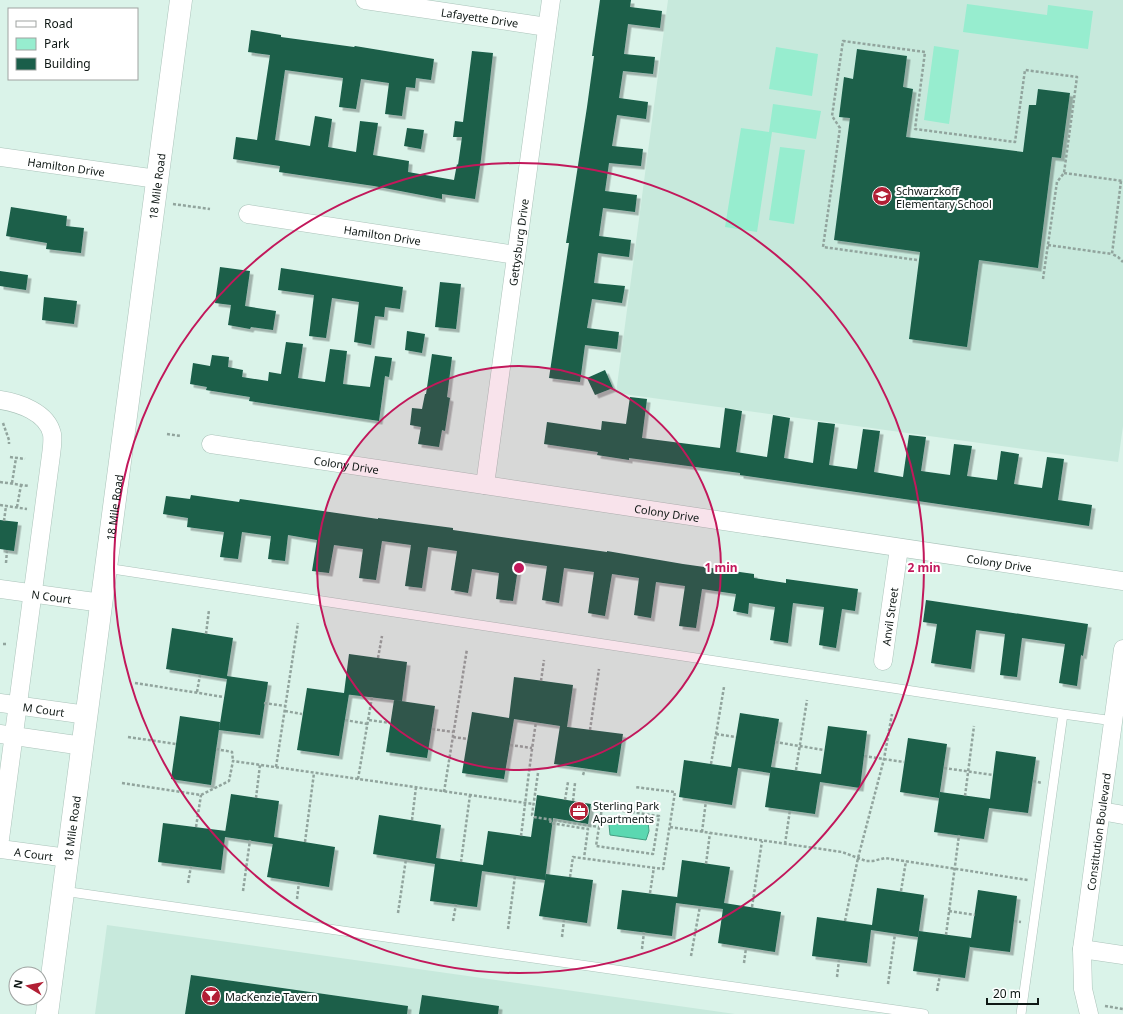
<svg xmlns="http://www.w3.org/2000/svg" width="1123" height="1014" viewBox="0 0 1123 1014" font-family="'Noto Sans',sans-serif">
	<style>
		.built { fill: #c7e9dc }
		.green { fill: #97edcf }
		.water { fill: #5bd8b1; stroke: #449e82 }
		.building { fill: #1a5e4a; filter: url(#shadow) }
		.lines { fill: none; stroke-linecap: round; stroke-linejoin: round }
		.service-casing { stroke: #abc3ba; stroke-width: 10 }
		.minor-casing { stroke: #abc3ba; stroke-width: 19 }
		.tertiary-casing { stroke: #abc3ba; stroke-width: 23 }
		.path { stroke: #91a49d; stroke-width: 2.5; stroke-dasharray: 3 2; stroke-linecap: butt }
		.service { stroke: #fff; stroke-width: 9 }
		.minor { stroke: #fff; stroke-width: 18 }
		.tertiary { stroke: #fff; stroke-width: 22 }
		.ring { fill: none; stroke: #c2185b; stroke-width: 2 }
		.labels { text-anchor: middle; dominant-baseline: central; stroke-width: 4; stroke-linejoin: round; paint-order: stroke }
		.street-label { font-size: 11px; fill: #0f1815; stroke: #fff }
		.poi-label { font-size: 11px; fill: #0f1815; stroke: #fff; text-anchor: start }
		.centre { fill: #c2185b; stroke: #fff; stroke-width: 2 }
		.ring-label { font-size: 12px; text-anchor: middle; font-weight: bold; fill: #c2185b; stroke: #fff; stroke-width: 4; stroke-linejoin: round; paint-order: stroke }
	</style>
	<defs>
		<filter id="shadow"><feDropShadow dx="3.5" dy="3.5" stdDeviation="0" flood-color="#0004"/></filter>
	</defs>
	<rect width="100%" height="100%" fill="#daf3e9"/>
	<path class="built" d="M668,0H1123V426L1118,462L616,393Z
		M107,925L735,1014H95Z"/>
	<path class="green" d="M967,4L1047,15L1048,5L1093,11L1088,49L963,32Z
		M934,46L959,50L949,124L924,120Z
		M776,47L818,54L812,96L769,89Z
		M773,104L821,111L816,139L772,132L757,232L725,227L741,128L769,132Z
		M780,147L805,150L794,224L769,220Z"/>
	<path class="water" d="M613,817L648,822L649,831L646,840L610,835L609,825Z"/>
	<path class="building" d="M600,0H631L630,7L662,11L660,28L628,24L624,54L655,57L653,74L623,71L619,98L648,102L646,119L617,115L612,146L643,149L641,166L609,163L605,191L637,195L635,212L603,208L599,236L631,240L629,257L598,253L594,283L625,286L622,303L592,299L587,328L619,332L617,349L585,345L580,382L549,378L569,243H566L587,107L594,56H592Z
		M251,30L281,35V37L354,47L355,46L434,59L431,80L416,78L415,88L406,87L402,116L385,114L389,83L361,79L356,109L339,107L343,78L285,70L275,140L310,146L315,116L332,119L328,147L356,152L360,121L378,123L373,155L409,161L408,172L454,180L457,164L458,165L462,137H453L455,121L463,122L472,51L493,53L481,159L475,199L442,194V199L374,186L279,172L280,166L233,159L236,137L257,140L270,55L248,52Z
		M857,49L907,56L903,87L913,89L906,137L1023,152L1029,105H1036L1038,89L1070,93L1061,158L1052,157L1038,268L979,260L967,347L909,339L920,252L834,240L850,118L839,117L844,77L853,79Z
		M407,128L424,130L421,149L404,146Z
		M11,207L67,216L66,226L84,228L81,253L46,249L47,243L6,236Z
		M220,267L250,271L245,306L276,311L273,330L251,327L250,329L228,325L231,305L215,303Z
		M281,268L403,287L400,309L385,307L384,317L375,316L371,345L354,342L359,302L332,298L326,338L309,336L314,295L278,290Z
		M0,271L28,275L26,290L0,286Z
		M440,282L461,284L456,329L435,327Z
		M44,297L77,301L74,324L42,320Z
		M407,331L425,334L422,353L405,350Z
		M286,342L303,344L298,378L325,382L330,349L347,351L343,384L370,387L375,356L392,358L389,377L385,376L379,421L249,401L250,397L206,390L207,387L190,384L193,363L210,366L212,355L229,357L228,367L243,370L242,377L268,381L269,372L281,374Z
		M432,354L452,357L447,397L450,398L445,431L442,430L439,447L418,444L421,427L410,425L412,408L422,409L425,394H426Z
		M605,370L613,388L595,395L587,378Z
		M630,397L647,399L642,438L720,448L725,408L742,411L736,452L767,457L773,415L790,418L784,458L813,463L818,422L835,424L829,465L857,469L863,429L880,431L874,472L903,477L909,435L926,437L921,471L950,475L954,444L972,446L967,476L997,480L1001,451L1019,454L1014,484L1042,488L1047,457L1064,459L1058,500L1092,505L1089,526L740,475V473L629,458V460L597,455L598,452L544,444L547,422L601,430L602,421L626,424Z
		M191,495L239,502L240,499L378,519V518L453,528V530L607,552V551L683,564L754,574V578L786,583V579L858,589L855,611L842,609L836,648L819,645L824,607L793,603L788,643L770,640L775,607L749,603L748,614L733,611L736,594L702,589L696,628L679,626L685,586L656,582L651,618L634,615L639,578L612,574L605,616L588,613L594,572L564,568L559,603L542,600L547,566L519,562L513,601L496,599L499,573L472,569L468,593L451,590L457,551L428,547L422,588L405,586L411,545L382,541L376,580L359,578L363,549L334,545L329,573L312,571L317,540L288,535L285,561L268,559L271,536L242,532L238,559L220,557L224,532L187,527L188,518L163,514L166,496L190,499Z
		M0,520L18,522L14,551L0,549Z
		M926,600L1088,624L1083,656L1081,655L1077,686L1059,683L1065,644L1022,638L1017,677L1000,675L1005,634L976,630L971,669L931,663L937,624L923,622Z
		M172,628L233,638L227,676L268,682L260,735L219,730L227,679L166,669Z
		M349,654L407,662L402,701L344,694H349L339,756L297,750L307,688L344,693Z
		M514,677L573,685L567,727L514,719L504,779L462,773L472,712L509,718Z
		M394,700L435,706L427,758L386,752Z
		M740,713L779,719L770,773L738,768L732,805L679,797L684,760L731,767Z
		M180,716L220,722L211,785L171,779Z
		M560,726L623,734L617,773L554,764Z
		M828,726L867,731L860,788L820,782L815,814L765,807L771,767L821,774Z
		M908,738L947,744L939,798L900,792Z
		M996,751L1036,757L1028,813L989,808L984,839L934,832L940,792L990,799Z
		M231,794L279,801L273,844L225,837L221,870L158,862L163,823L226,831L225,833Z
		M537,795L591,804L588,824L553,818L545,880L482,871L477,907L430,901L435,864L373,854L379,815L441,825L436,858L483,865L488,831L531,837Z
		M274,837L335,847L329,887L267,877Z
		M682,860L730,867L724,903L781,912L775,952L718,943L723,909L676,903L672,936L617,929L622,890L677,897V898Z
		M546,874L593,880L587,923L539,916Z
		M877,888L924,895L918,937L871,930L867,963L812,956L817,917L872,925Z
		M978,890L1017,896L1010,952L970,947V945L965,978L913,971L919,931L971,938Z
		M191,975L408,1006L407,1014H185Z
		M422,995L499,1006L498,1014H419Z"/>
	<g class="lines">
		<defs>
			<path id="service" d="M106,568L1063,714L1021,1014
				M1063,714L1114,721
				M63,891L924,1014"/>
			<g id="minor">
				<path id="s1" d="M365,0L547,27"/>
				<path id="s2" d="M0,157L157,179"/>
				<path id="s3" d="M248,214L516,255"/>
				<path d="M0,400C19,403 47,412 52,434C53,441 52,448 51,455L0,839"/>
				<path id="s4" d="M211,444L1123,581"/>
				<path id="s5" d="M485,485L551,0"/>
				<path id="s6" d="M0,589L102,603"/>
				<path id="s7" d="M883,661L899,548"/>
				<path id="s8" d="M0,703L87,715"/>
				<path d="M0,734L83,746"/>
				<path d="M1101,811L1123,815"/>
				<path id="s9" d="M0,849L68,858"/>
				<path d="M1082,949L1123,955"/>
				<path id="s10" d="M1089,1014L1083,989L1082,949L1123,649"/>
			</g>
			<g id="tertiary">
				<path id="s11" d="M47,1014L181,0"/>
			</g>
		</defs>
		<use href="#service" class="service-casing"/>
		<use href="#minor" class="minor-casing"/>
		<use href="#tertiary" class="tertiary-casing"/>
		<path class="path" d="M1064,173L1123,181
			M1121,181L1112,254L1118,257L1123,262
			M173,204L210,209
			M1048,245L1112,254
			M917,260L823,247L840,128L832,116L843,41L925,52L915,129L1015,142L1025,70L1077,77L1064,173L1057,182L1043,279
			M3,423L9,440V444
			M167,434L181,436
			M10,457L25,459
			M0,482L29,486
			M12,483L16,458
			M0,505L27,509
			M17,507L21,485
			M4,521L6,506
			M6,563L7,550
			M206,634L209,610
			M3,644H8
			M378,658L382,636
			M541,681L544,660
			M135,683L224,697
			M197,692L200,675
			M264,703L285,706
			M285,711L302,714
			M345,720L368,724
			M369,720L390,723
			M432,729L453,732
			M590,730L599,669
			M716,734L736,737
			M128,737L176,744
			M453,737L468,739
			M775,742L824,750
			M510,745L532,748
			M216,749L232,752L233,761
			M864,756L904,762
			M711,764L724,687
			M276,767L298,623
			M944,768L993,775
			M796,770L807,700
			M538,773L532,815L534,817L599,827
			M583,775L585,769
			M358,779L372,697
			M1033,781L1042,783
			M122,783L201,795L229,781L233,761L533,804
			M444,792L467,649
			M965,796L974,726
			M256,798L260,765
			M565,800L568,782
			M573,801L575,783
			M602,808L659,816L653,854L596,846Z
			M412,820L416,787
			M551,820L550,823L588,829L584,858
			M196,827L201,795
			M670,827L842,852L866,861H873L885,858L1028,880
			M702,832L706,801
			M521,836C526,798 530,760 536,722
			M305,842L314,773
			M785,844L790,810
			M461,862L470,795
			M706,864L710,833
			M570,877L573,857L663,869L675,792L635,787
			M188,883L191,866
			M243,891L250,840
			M901,891L906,861
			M650,893L654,867
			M297,899L299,882
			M752,907L762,841
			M949,911L975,915
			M398,913L406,859
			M453,921L456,904
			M845,921L858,858L884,759L892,714
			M1014,921L1021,922
			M508,929L515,876
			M946,935L959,835
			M562,937L564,920
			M642,949L644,932
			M691,956L700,906
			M744,963L746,948
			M837,977L839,960
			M888,984L895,934
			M937,991L940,975
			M1105,1006L1123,1009"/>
		<use href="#service" class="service"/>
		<use href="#minor" class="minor"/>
		<use href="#tertiary" class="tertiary"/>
	</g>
	<circle cx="519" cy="568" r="202" fill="#c2185b" fill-opacity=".12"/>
	<g class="ring">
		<circle cx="519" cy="568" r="202"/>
		<circle cx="519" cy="568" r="405"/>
	</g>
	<defs>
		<symbol id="school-disc" viewBox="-11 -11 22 22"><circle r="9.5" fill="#b21f35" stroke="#fff"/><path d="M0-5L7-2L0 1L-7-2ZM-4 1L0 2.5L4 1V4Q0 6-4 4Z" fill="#fff"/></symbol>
		<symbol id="office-disc" viewBox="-11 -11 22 22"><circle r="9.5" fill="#b21f35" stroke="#fff"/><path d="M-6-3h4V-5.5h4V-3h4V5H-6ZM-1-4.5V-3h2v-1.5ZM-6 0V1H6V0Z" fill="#fff"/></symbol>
		<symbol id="bar-disc" viewBox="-11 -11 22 22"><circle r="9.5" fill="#b21f35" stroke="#fff"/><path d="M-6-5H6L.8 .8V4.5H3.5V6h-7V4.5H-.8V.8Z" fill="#fff"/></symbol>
	</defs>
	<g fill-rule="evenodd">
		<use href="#school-disc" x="871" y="185" width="22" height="22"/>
		<use href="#office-disc" x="568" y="800" width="22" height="22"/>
		<use href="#bar-disc" x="200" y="985" width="22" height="22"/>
	</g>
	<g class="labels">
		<g class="street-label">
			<text stroke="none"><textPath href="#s1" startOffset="116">Lafayette Drive</textPath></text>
			<text stroke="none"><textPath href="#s2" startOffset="67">Hamilton Drive</textPath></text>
			<text stroke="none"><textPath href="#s11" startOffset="835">18 Mile Road</textPath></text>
			<text stroke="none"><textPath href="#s3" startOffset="136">Hamilton Drive</textPath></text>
			<text stroke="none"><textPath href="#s5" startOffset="245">Gettysburg Drive</textPath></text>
			<text stroke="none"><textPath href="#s4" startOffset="137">Colony Drive</textPath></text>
			<text stroke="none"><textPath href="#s11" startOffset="511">18 Mile Road</textPath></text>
			<text stroke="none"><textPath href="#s4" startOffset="461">Colony Drive</textPath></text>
			<text stroke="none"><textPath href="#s4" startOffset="797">Colony Drive</textPath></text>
			<text stroke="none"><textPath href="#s6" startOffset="52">N Court</textPath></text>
			<text stroke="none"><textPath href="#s7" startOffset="45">Anvil Street</textPath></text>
			<text stroke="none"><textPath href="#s8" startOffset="44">M Court</textPath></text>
			<text stroke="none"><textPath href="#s11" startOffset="187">18 Mile Road</textPath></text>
			<text stroke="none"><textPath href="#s10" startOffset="184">Constitution Boulevard</textPath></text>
			<text stroke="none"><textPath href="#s9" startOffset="34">A Court</textPath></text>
		</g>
		<g class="poi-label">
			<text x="896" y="190">Schwarzkoff<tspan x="896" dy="13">Elementary School</tspan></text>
			<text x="593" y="805">Sterling Park<tspan x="593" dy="13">Apartments</tspan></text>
			<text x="225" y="996">MacKenzie Tavern</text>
		</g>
	</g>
	<circle cx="519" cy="568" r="6" class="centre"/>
	<g class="ring-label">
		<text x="721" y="572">1 min</text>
		<text x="924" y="572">2 min</text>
	</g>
	<rect x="8" y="8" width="130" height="72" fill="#ffffff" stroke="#9fa3a1"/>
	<rect x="16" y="21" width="20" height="6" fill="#ffffff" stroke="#9fa3a1"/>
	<text x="44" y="28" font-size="12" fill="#0f1815">Road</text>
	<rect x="16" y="38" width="20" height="12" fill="#97edcf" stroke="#9fa3a1"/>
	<text x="44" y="48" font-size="12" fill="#0f1815">Park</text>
	<rect x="16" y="58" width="20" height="12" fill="#1a5e4a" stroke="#9fa3a1"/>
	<text x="44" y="68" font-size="12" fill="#0f1815">Building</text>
	<g transform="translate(28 986) rotate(280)"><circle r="19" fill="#ffffff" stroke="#9fa3a1"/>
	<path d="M0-3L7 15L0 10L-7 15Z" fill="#b21f35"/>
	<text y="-6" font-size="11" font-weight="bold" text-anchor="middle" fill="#0f1815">N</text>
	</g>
	<path d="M987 998v6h51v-6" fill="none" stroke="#0f1815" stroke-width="2"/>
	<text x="993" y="998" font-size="12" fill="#0f1815" stroke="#ffffff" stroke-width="3" paint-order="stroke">20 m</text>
</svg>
